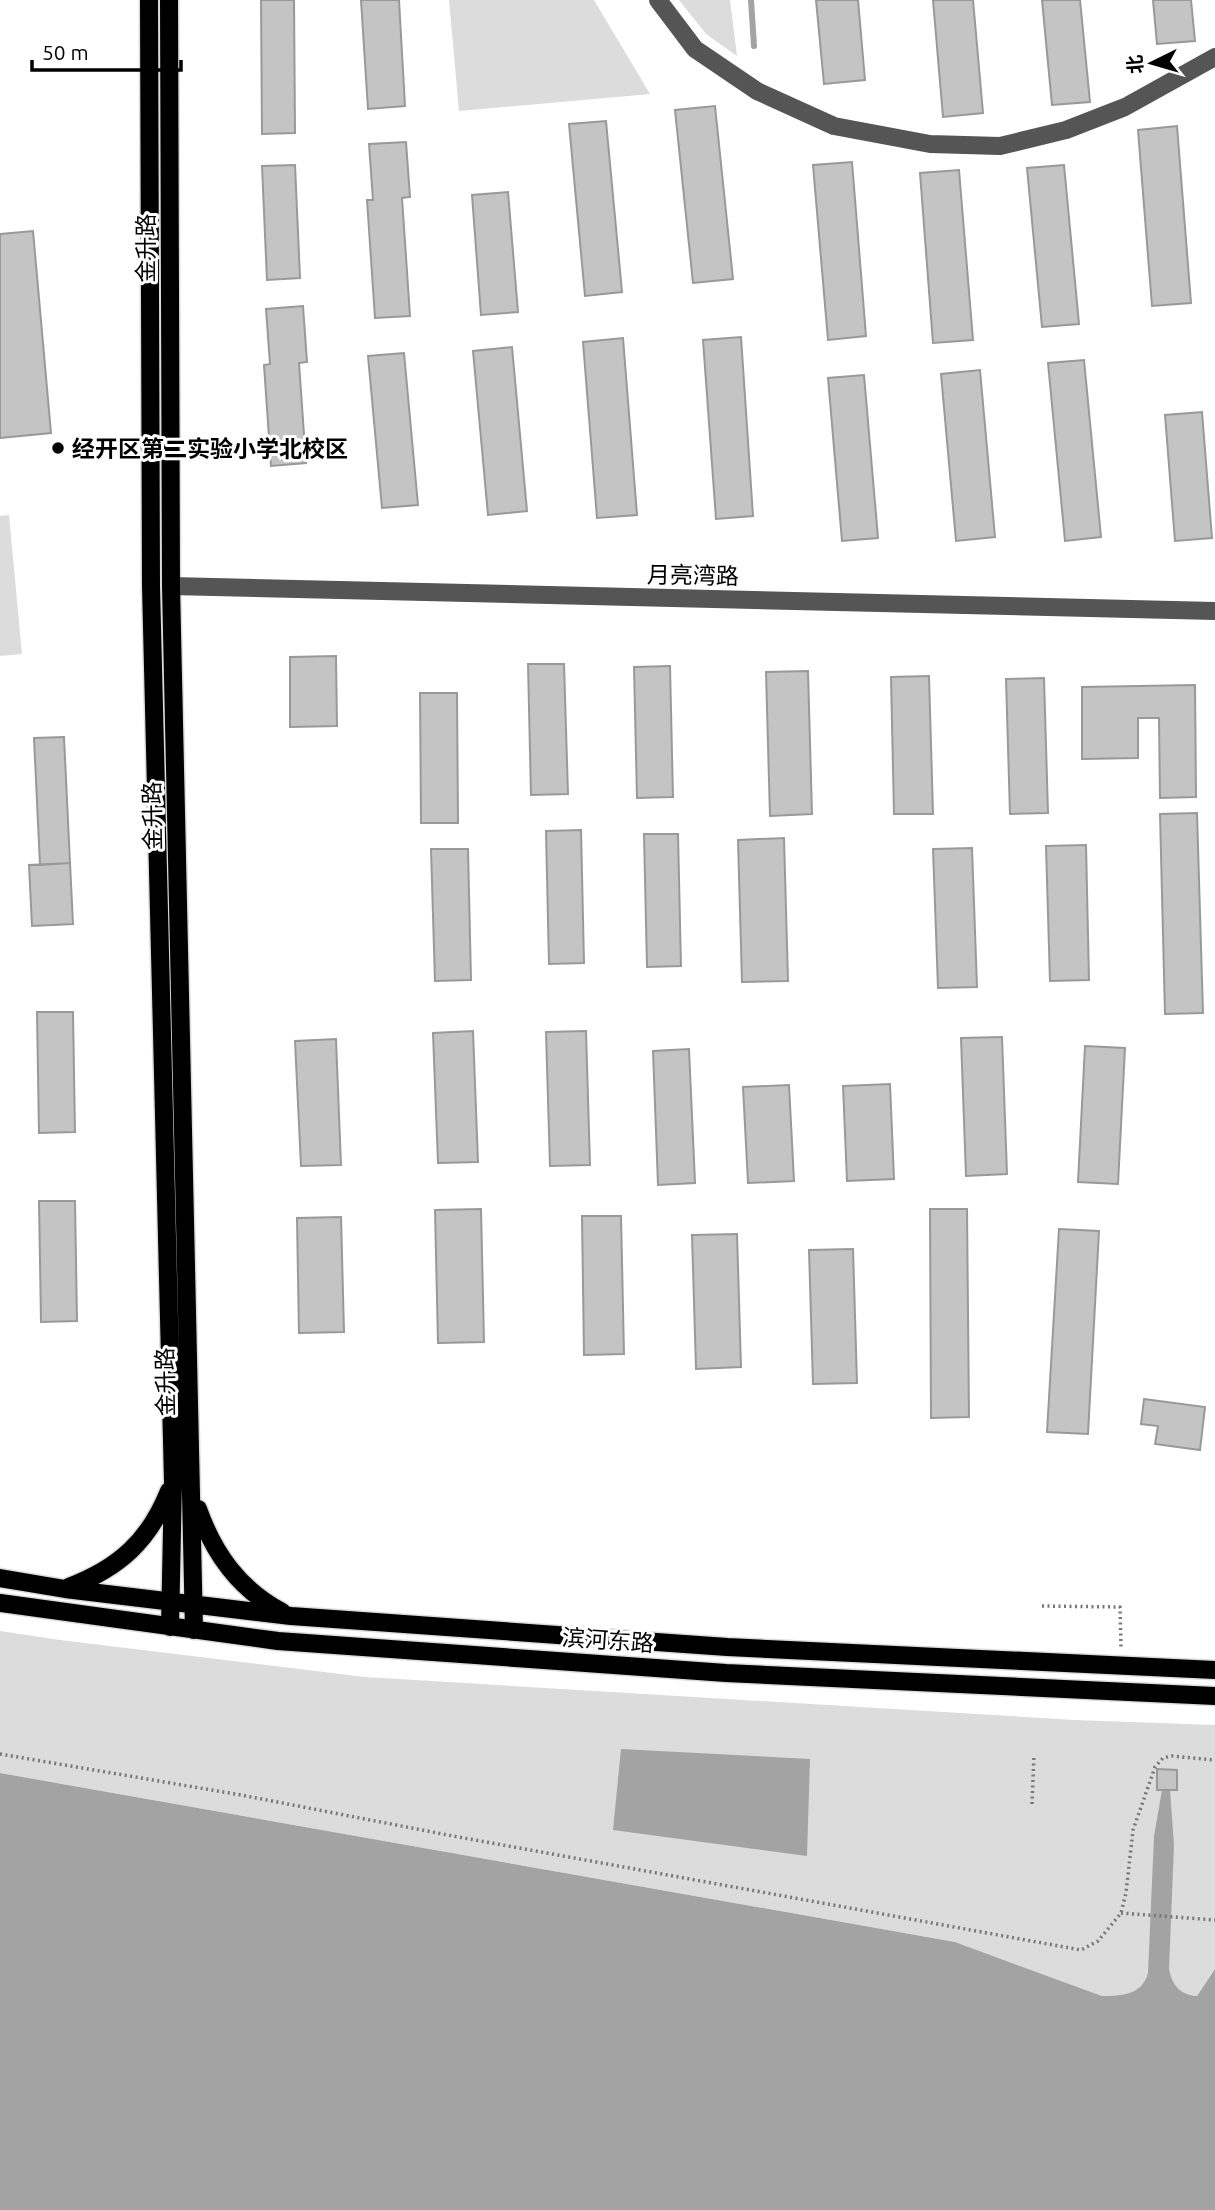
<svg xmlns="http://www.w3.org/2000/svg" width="1215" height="2210" viewBox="0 0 1215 2210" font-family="Ubuntu,'Noto Sans SC',sans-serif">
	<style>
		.green { fill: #dcdcdc }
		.water { fill: #a3a3a3 }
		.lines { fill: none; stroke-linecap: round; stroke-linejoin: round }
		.stream { stroke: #a3a3a3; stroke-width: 6 }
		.building { fill: #c4c4c4; stroke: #999; stroke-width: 2 }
		.major-casing { stroke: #dbdbdb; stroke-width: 21 }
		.path { stroke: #777; stroke-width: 3.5; stroke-dasharray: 2 3.5; stroke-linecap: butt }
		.minor { stroke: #555; stroke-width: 18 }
		.major { stroke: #000; stroke-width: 18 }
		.poi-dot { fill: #000; stroke: #fff; stroke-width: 2.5 }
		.labels { text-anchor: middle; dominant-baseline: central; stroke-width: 6; stroke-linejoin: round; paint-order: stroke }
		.street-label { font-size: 23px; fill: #000; stroke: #fff }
		.poi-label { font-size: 23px; font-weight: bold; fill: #000; stroke: #fff; text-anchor: start }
	</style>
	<rect width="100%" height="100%" fill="#fff"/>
	<path class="green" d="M449,0H594L650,94L459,111Z
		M679,0H730L737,56L706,34Z
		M9,515L22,654L0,656V516Z
		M0,1631L60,1640L365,1677L1075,1720L1215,1725V1969L1197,1996H1102L955,1942L0,1773Z"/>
	<path class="water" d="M621,1749L810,1759L807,1856L613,1830Z
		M0,1773L955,1942L1102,1996C1122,1996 1142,1995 1148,1973L1154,1836L1162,1790H1170L1174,1845L1169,1969C1172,1985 1180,1995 1197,1996L1215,1969V2210H0Z"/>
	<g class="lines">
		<path class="stream" d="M751,0L754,46"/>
	</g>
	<path class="building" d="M261,0H294L295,133L262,134Z
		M361,0H399L405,106L368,109Z
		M816,0H858L865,80L824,84Z
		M933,0H973L983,113L943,117Z
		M1042,0H1080L1090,102L1052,105Z
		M1153,0H1191L1195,41L1157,44Z
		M715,106L733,279L693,283L675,110Z
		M606,121L622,292L585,296L569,124Z
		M1177,126L1191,303L1152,306L1138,130Z
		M406,142L410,197L402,198L410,316L375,318L367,200H373L369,144Z
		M852,162L866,336L828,340L813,165Z
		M295,165L300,278L267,280L262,166Z
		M1064,165L1079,324L1042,327L1027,168Z
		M959,170L973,340L933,343L920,173Z
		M508,192L518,312L481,315L472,195Z
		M33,231L51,433L0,438V234Z
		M303,306L307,362L299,363L306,463L271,466L264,365L270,364L266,309Z
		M741,337L753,516L716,519L703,340Z
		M623,338L637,515L597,518L583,342Z
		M512,347L527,511L488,515L473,351Z
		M404,353L418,505L382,508L368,356Z
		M1084,360L1101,537L1065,541L1048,363Z
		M980,370L995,537L956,541L941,374Z
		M864,375L878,538L842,541L828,378Z
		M1202,412L1212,538L1175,541L1165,415Z
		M336,656L337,726L290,727V657Z
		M528,664H564L568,794L531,795Z
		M670,666L673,797L637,798L634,667Z
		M808,671L812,814L770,816L766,672Z
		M929,676L933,814H894L891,677Z
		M1044,678L1048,813L1010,814L1006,679Z
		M1195,685L1196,797L1160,798L1159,718H1138V758L1082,759V687Z
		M420,693H457L458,823H421Z
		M64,737L70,863L40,865L34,738Z
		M1197,813L1203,1013L1165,1014L1160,814Z
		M581,830L584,963L549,964L546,831Z
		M644,834H678L681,966L647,967Z
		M784,838L788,981L742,982L738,840Z
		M1086,845L1089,980L1050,981L1046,846Z
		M972,848L977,987L938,988L933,849Z
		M431,849H468L471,980L435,981Z
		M70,863L73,924L32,926L29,865Z
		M37,1012H73L75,1132L39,1133Z
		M473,1031L478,1162L438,1163L433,1033Z
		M586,1031L590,1165L550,1166L546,1032Z
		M1002,1037L1007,1174L966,1176L961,1038Z
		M336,1039L341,1165L301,1166L295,1041Z
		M1085,1046L1125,1048L1118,1184L1078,1182Z
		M689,1049L695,1183L658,1185L653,1051Z
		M890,1084L894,1179L847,1181L843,1086Z
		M789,1085L794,1181L748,1183L743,1087Z
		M39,1201H75L77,1321L41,1322Z
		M481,1209L484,1342L438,1343L435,1210Z
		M930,1209H967L969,1417L931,1418Z
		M582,1216H621L624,1354L584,1355Z
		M341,1217L344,1332L299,1333L297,1218Z
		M1059,1229L1099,1231L1088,1434L1047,1432Z
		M737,1234L741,1367L696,1369L692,1235Z
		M853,1249L857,1383L813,1384L809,1250Z
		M1144,1399L1205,1407L1200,1450L1155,1444L1158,1426L1141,1424Z
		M1157,1769L1177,1770V1790H1157Z"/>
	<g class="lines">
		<defs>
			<path id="major" d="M149,0L151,586L173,1481L170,1627
				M169,0L171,586L194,1630
				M198,1509C214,1554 239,1589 282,1612
				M0,1578L65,1589L291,1616L727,1647L1215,1670
				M69,1587C119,1568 149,1541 169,1491
				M0,1603L278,1641L726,1673L1215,1696"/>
		</defs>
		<use href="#major" class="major-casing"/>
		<path class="path" d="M1042,1606L1120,1607L1121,1647
			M0,1754L241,1795L453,1836L1081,1950L1098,1941L1121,1913L1126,1893L1133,1830L1155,1767L1163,1758L1172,1756L1215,1760
			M1032,1804L1034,1755
			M1121,1913L1215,1920"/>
		<path class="minor" d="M658,0L695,49L757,91L834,126L930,144L1000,146L1066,130L1125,107L1215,57
			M171,586L1215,611"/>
		<use href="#major" class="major"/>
	</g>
	<circle class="poi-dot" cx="58" cy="448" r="7"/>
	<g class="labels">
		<g class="street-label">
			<text transform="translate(145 248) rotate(-90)">金升路</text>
			<text transform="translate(693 575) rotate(1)">月亮湾路</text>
			<text transform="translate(152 816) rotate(-91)">金升路</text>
			<text transform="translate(165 1382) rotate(-91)">金升路</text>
			<text transform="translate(608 1640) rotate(4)">滨河东路</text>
		</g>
		<g class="poi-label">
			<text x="72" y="448">经开区第二实验小学北校区</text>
		</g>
	</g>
	<g transform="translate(1152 63) rotate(265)" stroke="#ffffff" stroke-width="5" paint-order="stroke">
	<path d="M0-5L12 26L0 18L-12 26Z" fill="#000000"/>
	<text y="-10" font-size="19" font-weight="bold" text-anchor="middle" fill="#000000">北</text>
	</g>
	<path d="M32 60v10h149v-10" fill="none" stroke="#000000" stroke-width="3.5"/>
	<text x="42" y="60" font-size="21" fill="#000000" stroke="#ffffff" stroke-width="5" paint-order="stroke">50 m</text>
</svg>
